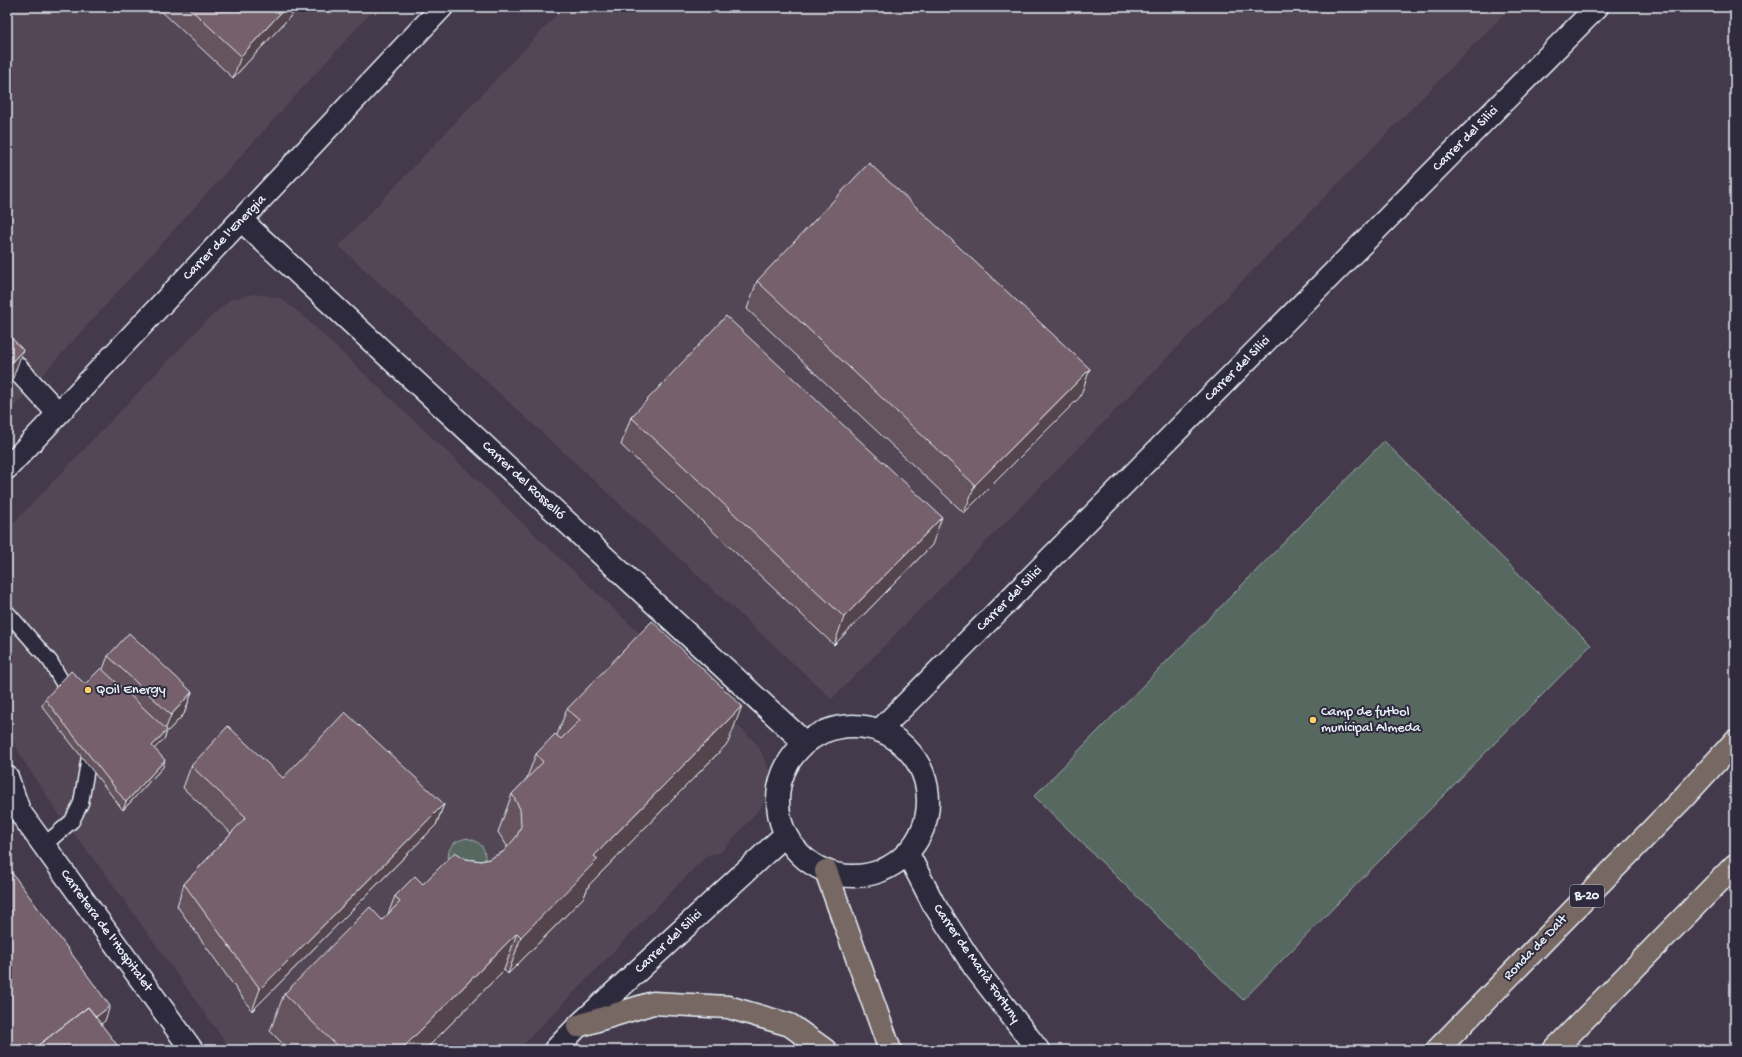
<svg xmlns="http://www.w3.org/2000/svg" width="1742" height="1057" viewBox="0 0 1742 1057" font-family="'Gochi Hand',sans-serif">
	<style>
		.built { fill: #534655 }
		.green { fill: #566860; stroke: #9facac }
		.lines { fill: none; stroke-linecap: round; stroke-linejoin: round }
		.service-casing { stroke: #e8f1f8; stroke-width: 17 }
		.minor-casing { stroke: #e8f1f8; stroke-width: 25 }
		.secondary-casing { stroke: #e8f1f8; stroke-width: 25 }
		.trunk-casing { stroke: #e8f1f8; stroke-width: 25 }
		.path { stroke: #e8f1f8; stroke-width: 2.5; stroke-dasharray: 4 3; stroke-linecap: butt }
		.service { stroke: #2f2a3d; stroke-width: 14 }
		.minor { stroke: #2f2a3d; stroke-width: 22 }
		.secondary { stroke: #2f2a3d; stroke-width: 22 }
		.trunk { stroke: #776864; stroke-width: 22 }
		.wall { fill: #65535d; stroke: #e8f1f8 }
		.shaded-wall { fill: #53444c; stroke: #e8f1f8 }
		.building { fill: #76616c; stroke: #e8f1f8 }
		.poi-dot { fill: #ffd166; stroke: #2f2a3d; stroke-width: 1.5 }
		.labels { text-anchor: middle; dominant-baseline: central; stroke-width: 4; stroke-linejoin: round; paint-order: stroke }
		.shield { fill: #2f2a3d; stroke: #b0b5c0; stroke-width: 1 }
		.shield-label { font-size: 13px; font-weight: bold; fill: #e8f1f8 }
		.street-label { font-size: 14px; fill: #e8f1f8; stroke: #2f2a3d }
		.poi-label { font-size: 14px; fill: #e8f1f8; stroke: #2f2a3d; text-anchor: start }
	</style>
	<rect width="100%" height="100%" fill="#443a4b"/>
	<filter id="ink" filterUnits="userSpaceOnUse"><feTurbulence type="fractalNoise" baseFrequency=".025" numOctaves="2"/><feDisplacementMap in="SourceGraphic" scale="8" xChannelSelector="R" yChannelSelector="G"/><feConvolveMatrix kernelMatrix="1 2 1 2 8 2 1 2 1" color-interpolation-filters="sRGB"/></filter>
	<g filter="url(#ink)">
		<path class="built" d="M7,7H376L7,414Z
			M564,7H1511L832,699L339,246Z
			M254,294L280,298L300,313L758,745L769,770L771,787L764,803L750,820L720,853L707,855L518,1050H231L106,875L60,816L23,760L7,730V530L207,320L231,299Z"/>
		<path class="green" d="M1384,441L1591,645L1243,1000L1034,796Z
			M467,838C483,843 486,848 485,865L448,863C448,847 451,842 467,838Z"/>
		<g class="lines">
			<defs>
				<path id="service" d="M7,612L50,661L71,697
					M44,845L72,821L81,803L91,745"/>
				<path id="minor" d="M242,221L805,743
					M7,358L58,413
					M7,468L442,7
					M778 801a75 75 0 1 1 150 0a75 75 0 1 1-150 0Z
					M880,730L1597,7
					M908,854L933,903L975,968L1038,1050
					M555,1050L578,1026L785,835"/>
				<path id="secondary" d="M7,777L19,811
					M7,802L19,811L192,1050"/>
				<path id="trunk" d="M826,871L890,1050
					M578,1026L653,1003L728,1007L790,1025L825,1050
					M1437,1050L1683,798L1735,741
					M1554,1050L1735,865"/>
			</defs>
			<use href="#service" class="service-casing"/>
			<use href="#minor" class="minor-casing"/>
			<use href="#secondary" class="secondary-casing"/>
			<use href="#trunk" class="trunk-casing"/>
			<path class="path" d="M1730,15L1735,10"/>
			<use href="#service" class="service"/>
			<use href="#minor" class="minor"/>
			<use href="#secondary" class="secondary"/>
			<use href="#trunk" class="trunk"/>
		</g>
		<path class="wall" d="M157,7H299L233,78Z
			M757,281L1080,397L964,513L747,309Z
			M631,417L932,545L834,645L621,445Z
			M108,656L192,692L184,714L166,733L165,738L154,749L163,767L123,810L42,706L45,699L85,684L103,669Z
			M567,709L728,743L589,885L584,897L508,974L504,970L425,1050H289L270,1031L284,994L382,920L388,914L395,896L423,884L466,859L481,861L489,859L503,852L507,848V846L498,832L512,794L526,780L536,754L557,735Z
			M191,766L283,778L444,804L436,825L252,1011L177,906L184,884L231,833L183,788Z"/>
		<path class="shaded-wall" d="M286,7H299L233,78L241,56Z
			M23,350L13,378L7,384V367Z
			M1090,369L1080,397L964,513L975,485Z
			M942,517L932,545L834,645L844,617Z
			M192,692L184,714L166,733L165,738L149,754L152,746L164,733L171,715Z
			M742,706L728,743L589,885L584,897L508,974L521,937L594,856Z
			M165,760L163,767L123,810L126,802Z
			M444,804L436,825L252,1011L260,989Z
			M517,933L504,970L425,1050H401Z
			M110,1006L105,1021L67,1050H53Z"/>
		<path class="building" d="M188,7H286L241,56Z
			M869,163L1090,369L975,485L757,281Z
			M726,316L942,517L844,617L631,417Z
			M7,333L23,350L7,367Z
			M652,621L742,706L594,856L598,859L521,937L517,933L401,1050H341L284,994L370,907L382,920L400,902L395,896L415,876L423,884L455,852L466,859L481,861L489,859L503,852L517,836L521,826L520,809L512,794L543,762L536,754L555,734L561,739L580,720L567,709Z
			M129,633L192,692L171,715L108,656Z
			M101,668L167,730L152,746L165,760L126,802L45,699L71,671L85,684Z
			M345,712L444,804L260,989L184,884L246,817L191,766L228,726L283,778Z
			M7,866L110,1006L96,1017L88,1007L32,1050H7Z
			M88,1007L121,1050H32Z"/>
	</g>
	<g class="poi-dot">
		<circle cx="88" cy="690" r="4"/>
		<circle cx="1313" cy="720" r="4"/>
	</g>
	<g class="labels">
		<rect class="shield" x="1570" y="885" width="34" height="22" rx="3"/>
		<g class="shield-label">
			<text x="1587" y="896">B-20</text>
		</g>
		<g class="street-label">
			<text transform="translate(1466 139) rotate(-45)">Carrer del Silici</text>
			<text transform="translate(225 238) rotate(-46)">Carrer de l'Energia</text>
			<text transform="translate(1238 369) rotate(-45)">Carrer del Silici</text>
			<text transform="translate(523 481) rotate(43)">Carrer del Rosselló</text>
			<text transform="translate(1010 599) rotate(-45)">Carrer del Silici</text>
			<text transform="translate(106 931) rotate(54)">Carretera de l'Hospitalet</text>
			<text transform="translate(669 942) rotate(-43)">Carrer del Silici</text>
			<text transform="translate(1536 948) rotate(-46)">Ronda de Dalt</text>
			<text transform="translate(976 964) rotate(55)">Carrer de Marià Fortuny</text>
		</g>
		<g class="poi-label">
			<text x="96" y="690">QOil Energy</text>
			<text x="1321" y="712">Camp de futbol<tspan x="1321" dy="16">municipal Almeda</tspan></text>
		</g>
	</g>
	<rect width="1742" height="1057" fill="none" stroke="#2f2a3d" stroke-width="24"/>
	<rect x="12" y="12" width="1718" height="1033" fill="none" stroke="#e8f1f8" stroke-width="1.5" filter="url(#ink)"/>
</svg>
